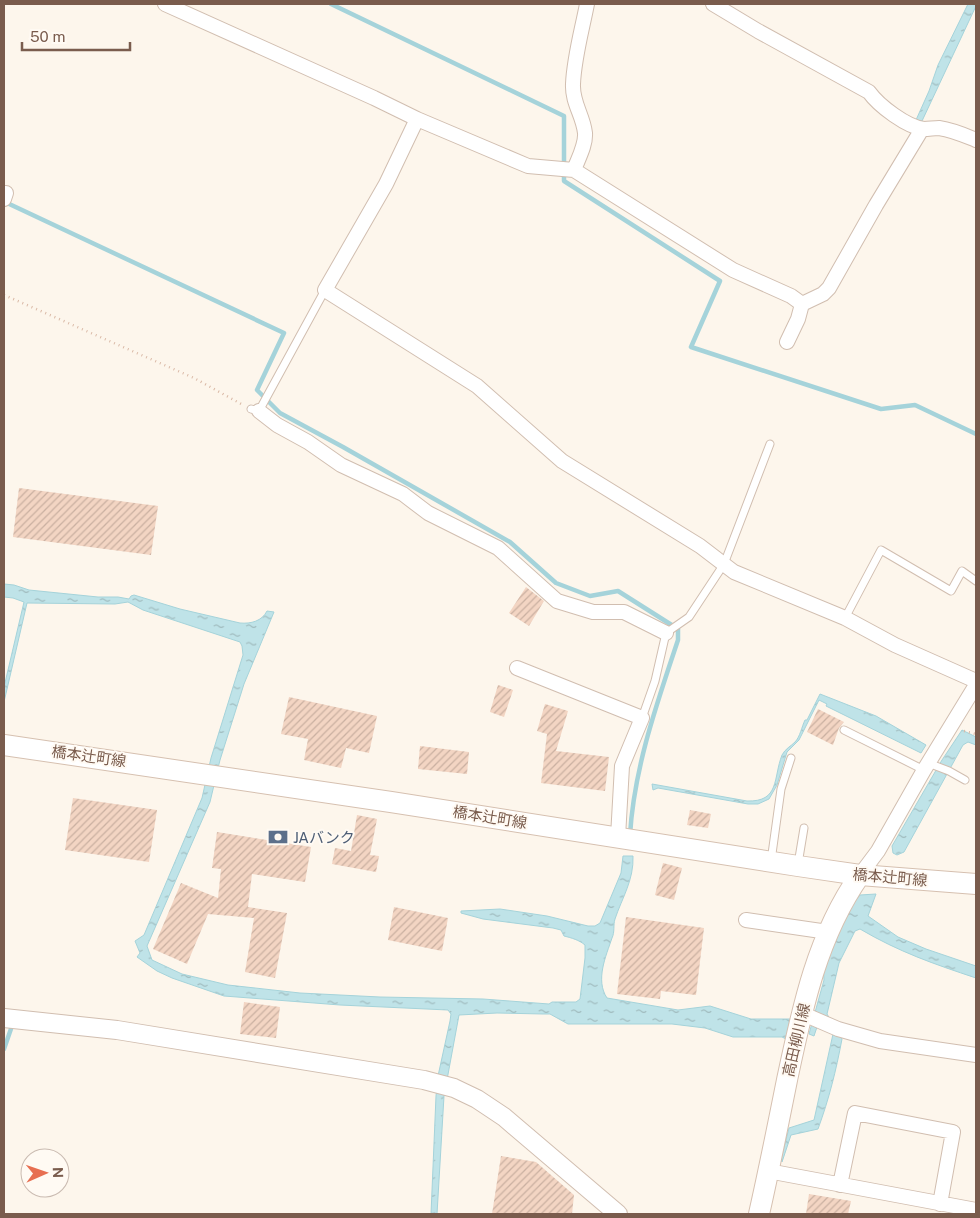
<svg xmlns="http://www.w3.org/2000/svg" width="980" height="1218" viewBox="0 0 980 1218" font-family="'Public Sans','Noto Sans JP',sans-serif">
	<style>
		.water { fill: url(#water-ripples); stroke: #a5d3da }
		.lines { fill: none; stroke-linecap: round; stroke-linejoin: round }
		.stream { stroke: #a5d3da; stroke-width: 4.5 }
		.building { fill: url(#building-hatch) }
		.service-casing { stroke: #d1beb0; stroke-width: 9 }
		.minor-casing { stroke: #d1beb0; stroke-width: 16 }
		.tertiary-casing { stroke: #d1beb0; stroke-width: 20 }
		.secondary-casing { stroke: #d6c0b0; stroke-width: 22 }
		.path { stroke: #d9b8a5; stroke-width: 2.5; stroke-dasharray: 1 4; stroke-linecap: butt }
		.service { stroke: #fff; stroke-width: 7 }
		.minor { stroke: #fff; stroke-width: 14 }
		.tertiary { stroke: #fff; stroke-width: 18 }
		.secondary { stroke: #fff; stroke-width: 20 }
		.labels { text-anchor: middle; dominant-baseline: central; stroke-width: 4; stroke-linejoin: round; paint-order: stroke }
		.street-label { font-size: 15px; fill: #7a5c4d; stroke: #fffaf3 }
		.service-label { font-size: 15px; fill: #4e5e75; stroke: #fffaf3; text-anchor: start }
	</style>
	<defs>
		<pattern id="water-ripples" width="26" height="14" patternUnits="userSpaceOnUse" patternTransform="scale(1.25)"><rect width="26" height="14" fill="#bfe3e8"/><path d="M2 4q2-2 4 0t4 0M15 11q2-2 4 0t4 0" fill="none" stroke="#a0bbbe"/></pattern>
		<pattern id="building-hatch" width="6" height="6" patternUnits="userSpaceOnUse" patternTransform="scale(1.25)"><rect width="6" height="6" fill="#f3d5c3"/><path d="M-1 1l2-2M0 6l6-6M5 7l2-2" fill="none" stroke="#cab0a1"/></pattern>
	</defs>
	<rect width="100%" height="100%" fill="#fdf6ec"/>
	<path class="water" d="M968,4H976V6L922,121L916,120L929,91L938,65Z
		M4,584L14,585L29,590L98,597H118L129,599L131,596L134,595L180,609L240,623C251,624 262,621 267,611L274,612L244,684L220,760L210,802L147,946L152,960L182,974L228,985L300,993L380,997L483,999L549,1004L552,1002H576L580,999L585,958V945C579,940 572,938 564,936L561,930L553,928L483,919L461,913V911L500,909L547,916L588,926H595L600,923L621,873L623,856H633C634,880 622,898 615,919C613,925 615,932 612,938C606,956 595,980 607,998L678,1010L710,1006L751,1019H790L786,1039L782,1037H733L705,1028L672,1024H568L550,1014H543L497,1013L459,1015L444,1096L437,1214H431L436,1096L438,1076L450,1021L451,1014L448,1010L340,1005L224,996L172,978L157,971L137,957L140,953L135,941L144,935L202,798L211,758L243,655L242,646L240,642L143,610L128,602L115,604L27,603L4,702V687L24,602L13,598L4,597Z
		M820,694L876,716L926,745L921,753L826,706L827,704L819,700L799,740L787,752L777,785L769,799L758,804H748L658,788L653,790L652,784L747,801C780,802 773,778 782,755C785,749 791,746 795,742C800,737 802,726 805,720H807Z
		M962,730L976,737V745L968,742L963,745L904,852L897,855L893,853L892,846L942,760Z
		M876,894L868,916L898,937L926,949L976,966V978C934,964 899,952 860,929L855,931L839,963L827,1014L842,1039C836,1071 829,1099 818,1129L791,1135L782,1162L781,1159L789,1128L814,1120L833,1034L817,1027L814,1036L809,1034L824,980L823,963L852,905L860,895Z"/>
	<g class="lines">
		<path class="stream" d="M331,4L564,116V181L720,281L691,347L881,409L915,405L976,434
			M5,202L284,333L257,390L280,413L343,447L510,542L556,583L590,596L618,591L678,629V640C657,703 634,768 630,835
			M4,1049L13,1023"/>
	</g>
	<path class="building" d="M19,488L158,506L151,555L13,537Z
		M526,587L544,601L529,626L509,613Z
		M498,685L513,690L504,717L490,712Z
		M289,697L377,716L369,753L346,748L341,768L304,760L308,739L281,734Z
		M545,704L568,711L556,751L609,757L605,791L541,783L547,734L537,731Z
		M818,709L844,722L839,728L833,745L807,732Z
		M420,746L469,752L467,774L418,769Z
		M73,798L157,810L149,862L65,850Z
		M690,810L711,814L708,828L687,825Z
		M357,815L377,819L370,855L379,856L376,872L332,864L335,848L351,851Z
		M217,832L311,847L305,882L252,874L248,907L287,913L275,978L245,972L254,918L208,914L187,964L153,949L181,883L218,898L221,869L212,868Z
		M663,863L682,868L674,900L655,895Z
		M394,907L448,918L442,951L388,940Z
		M626,917L704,928L696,995L661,991L660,999L617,994Z
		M244,1002L280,1007L276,1038L240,1034Z
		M501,1156L536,1162L574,1195L572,1214H492Z
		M809,1194L851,1201L848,1214H806Z"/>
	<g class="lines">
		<defs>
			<path id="service" d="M251,409L259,411L325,290
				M845,618L881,550L951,591L962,571L976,581
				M642,718L655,681L666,633L689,617L724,564L770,444
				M844,730L924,770
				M928,763L949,771L965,780
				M771,861L781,789L791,758
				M798,864L804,828"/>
			<path id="minor" d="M165,4L374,98L417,119L528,166L574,170L733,270L791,296L802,304
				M713,4L758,31L869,92C879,106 907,127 924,129C929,129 934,128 939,128C953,130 964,135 976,140
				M417,119L386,184L325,290L477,386L562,461L700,546L734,572L845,618L895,645L976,681
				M574,170C578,159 586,145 585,133C583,115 572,103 573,84C574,58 582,30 587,4
				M4,193H6L4,199
				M802,304L823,294L829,288L876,205L922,129
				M787,342L798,319L802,304
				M259,411L277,425L308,442L341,465L403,494L428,513L498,548L557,601L593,612H624L666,633
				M517,668L642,718L622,766L618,837
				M860,875L878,851L924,770L976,685
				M746,920L828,932
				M801,1013L838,1029L880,1041L976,1055
				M768,1171L976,1210
				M840,1185L855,1113L953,1132L940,1204"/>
			<path id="tertiary" d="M4,1018L117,1030L424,1080L454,1088L477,1099L504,1117L618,1214"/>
			<path id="secondary" d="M4,745L391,802L798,866L860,875L976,884
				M759,1214C769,1170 778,1125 787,1080C802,1009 817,936 860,875"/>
		</defs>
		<use href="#service" class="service-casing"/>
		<use href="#minor" class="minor-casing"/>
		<use href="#tertiary" class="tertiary-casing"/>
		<use href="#secondary" class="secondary-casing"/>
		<path class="path" d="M4,295L194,378L243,405
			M964,731L976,734"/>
		<use href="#service" class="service"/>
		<use href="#minor" class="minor"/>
		<use href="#tertiary" class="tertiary"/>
		<use href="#secondary" class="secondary"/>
	</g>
	<defs>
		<symbol id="bank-bare" viewBox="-9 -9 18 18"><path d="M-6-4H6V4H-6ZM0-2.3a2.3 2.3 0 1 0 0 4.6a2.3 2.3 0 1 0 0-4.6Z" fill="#5c6f8a" stroke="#fffaf3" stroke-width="2.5" paint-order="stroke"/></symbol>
	</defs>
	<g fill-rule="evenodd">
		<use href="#bank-bare" x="264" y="823" width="28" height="28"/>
	</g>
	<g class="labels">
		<g class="street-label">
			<text transform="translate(89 756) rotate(8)">橋本辻町線</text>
			<text transform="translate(490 817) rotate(9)">橋本辻町線</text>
			<text transform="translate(890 877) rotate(5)">橋本辻町線</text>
			<text transform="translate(796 1040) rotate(-77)">高田柳川線</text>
		</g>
		<g class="service-label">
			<text x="293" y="837">JAバンク</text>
		</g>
	</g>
	<rect width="980" height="1218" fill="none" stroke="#7a5c4d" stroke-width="10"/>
	<g transform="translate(45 1173) rotate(88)"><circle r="24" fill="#fffaf3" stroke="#cabbb1"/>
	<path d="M0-4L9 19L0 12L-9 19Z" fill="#e76f51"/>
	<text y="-8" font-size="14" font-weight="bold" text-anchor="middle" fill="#7a5c4d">N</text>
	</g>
	<path d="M22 42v8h108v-8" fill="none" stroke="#7a5c4d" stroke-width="2.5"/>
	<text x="30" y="42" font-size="15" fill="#7a5c4d" stroke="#fffaf3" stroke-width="4" paint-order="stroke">50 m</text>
</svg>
